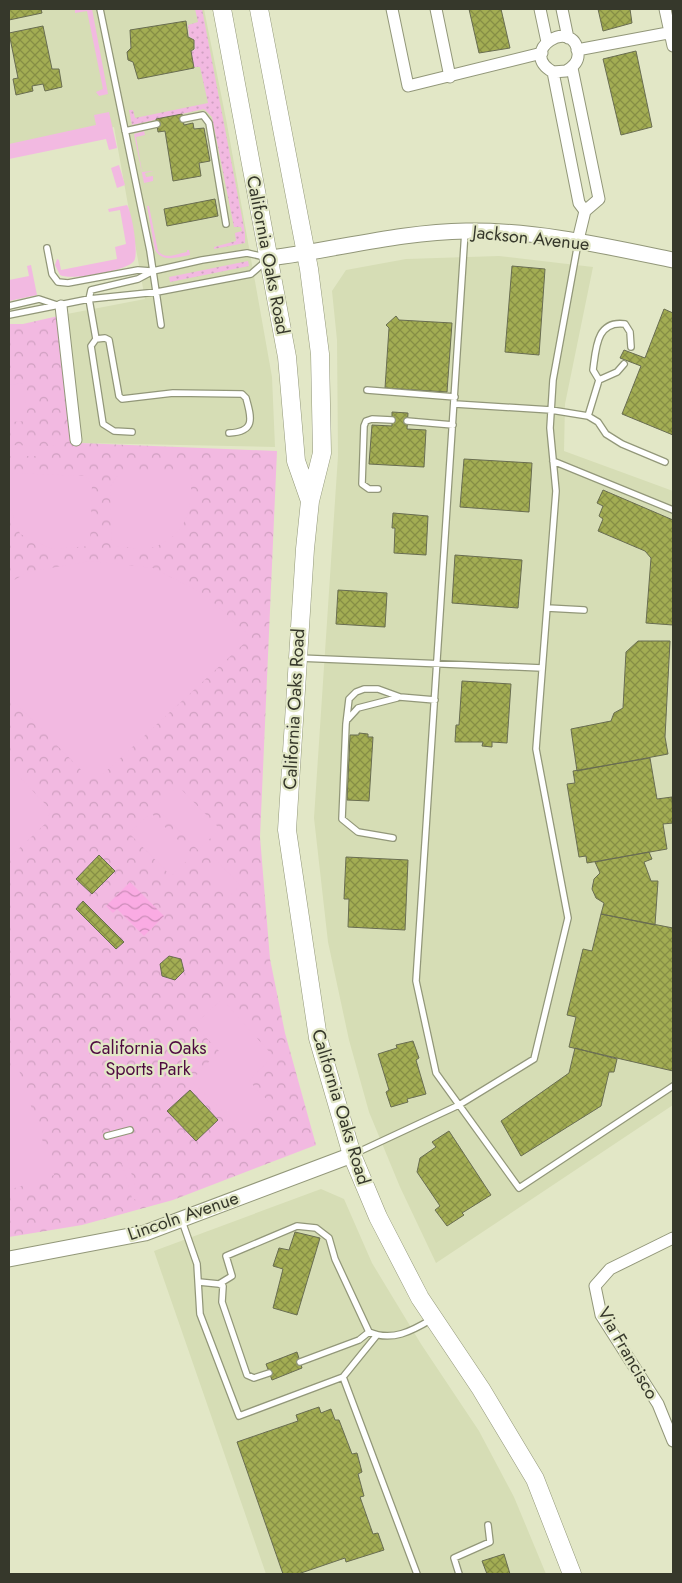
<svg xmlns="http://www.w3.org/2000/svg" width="682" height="1583" viewBox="0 0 682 1583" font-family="Jost,sans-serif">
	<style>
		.built { fill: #d6ddb5 }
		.grass { fill: url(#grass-dots) }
		.park { fill: url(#park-crowns) }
		.garden { fill: #f2b9e1 }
		.water { fill: url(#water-waves) }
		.building { fill: url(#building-cross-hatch); stroke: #696d51 }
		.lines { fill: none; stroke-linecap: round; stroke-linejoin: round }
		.lane-casing { stroke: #929779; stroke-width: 8 }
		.street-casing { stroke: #929779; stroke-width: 13 }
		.secondary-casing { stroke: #929779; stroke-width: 17 }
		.primary-casing { stroke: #929779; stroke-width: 19 }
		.lane { stroke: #fff; stroke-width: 5.5 }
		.street { stroke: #fff; stroke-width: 11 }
		.secondary { stroke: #fff; stroke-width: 15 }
		.primary { stroke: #fff; stroke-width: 18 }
		.labels { text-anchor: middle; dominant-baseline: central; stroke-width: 4.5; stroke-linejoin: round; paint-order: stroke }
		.street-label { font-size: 18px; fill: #36382b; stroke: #e2e7c6 }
		.park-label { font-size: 18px; fill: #4f0a41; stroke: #e2e7c6 }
	</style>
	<defs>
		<pattern id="grass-dots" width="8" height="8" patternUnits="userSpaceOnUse" patternTransform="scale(1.25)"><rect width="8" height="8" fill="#f2b9e1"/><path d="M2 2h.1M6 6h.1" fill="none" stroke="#d0a0c1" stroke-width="1.8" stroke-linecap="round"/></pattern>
		<pattern id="park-crowns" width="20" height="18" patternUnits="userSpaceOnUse" patternTransform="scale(1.25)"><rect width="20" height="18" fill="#f2b9e1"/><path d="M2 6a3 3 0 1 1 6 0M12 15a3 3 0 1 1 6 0" fill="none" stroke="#d0a0c1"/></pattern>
		<pattern id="water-waves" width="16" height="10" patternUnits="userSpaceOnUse" patternTransform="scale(1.25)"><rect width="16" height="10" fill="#faabe3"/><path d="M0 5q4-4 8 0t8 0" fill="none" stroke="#cb8cb8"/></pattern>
		<pattern id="building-cross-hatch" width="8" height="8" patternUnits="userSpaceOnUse" patternTransform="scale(1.25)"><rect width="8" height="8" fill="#a3ad53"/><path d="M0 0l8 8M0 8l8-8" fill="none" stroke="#868e45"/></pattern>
	</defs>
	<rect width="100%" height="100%" fill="#e2e7c6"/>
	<path class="built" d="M9,9H204L227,124L272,377L275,447L81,443L67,314L145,299L114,127L9,149Z
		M499,256L593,267L565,404L564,451L673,491V1105L436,1263L400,1187L369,1112L349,1040L328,942L314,818L338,456L337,340L332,291L346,270L406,259Z
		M321,1189L344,1199L372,1263L421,1344L479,1431L514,1497L546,1574H266L154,1251Z"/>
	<path class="grass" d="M195,9H202L245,233V243L214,249V247L236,241L235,233L242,231L241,227H234L212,117L204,109L132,125L129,110H133L135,118L208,103L200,67H194L191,52L195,49L194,40L189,36L188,25L198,22Z
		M248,261L249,266L170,282L169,277Z"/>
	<path class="park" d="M67,314L72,428L81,443L277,451L260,837L270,959L285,1033L316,1145L173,1200L82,1225L9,1237V324H23Z"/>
	<path class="garden" d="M75,9H92L108,94L99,96L96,92L103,89L87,11L75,13Z
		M109,112L117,148L109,150L106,139L9,159V144L96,125L94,115Z
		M144,131L145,135L136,137L142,172L154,171L145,173L146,177L153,176V181L144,183L134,134Z
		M119,165L125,185L117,188L111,168Z
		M127,205C132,212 139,254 134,261C127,271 70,281 60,275L55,265L57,259L59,260L61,270L117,259L115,247L126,244L120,210L109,212L108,209Z
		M147,206H149L158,251C165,260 177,254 187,252V250H189L190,255C177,257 163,263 155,250Z
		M31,265L37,295L9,301V280L29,276L27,266Z
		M23,383L27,421L9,422V385Z
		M9,445L57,446L49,456H9Z
		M10,473L86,476L92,484L90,546L52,549L20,534L9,504Z
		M118,475H191C192,507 189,534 154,547C143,551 124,546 112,546L110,487Z
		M91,561L153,568L204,594L251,637L101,776H87L9,696V583L28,572Z
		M9,766L50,809L48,821L9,858Z
		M178,786L220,829L198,850L156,807Z
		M151,813L193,855L171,876L129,833Z
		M215,859L240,885L228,898L202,872Z
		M222,999L273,1056L249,1081L275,1108L247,1134L191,1081L219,1051L194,1025Z
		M17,1064L54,1175L9,1190V1068Z
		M120,1147L124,1148L138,1196L136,1200L132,1198L118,1150Z"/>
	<path class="water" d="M130,882L164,916L144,936L117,909L113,913L106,906Z"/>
	<path class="building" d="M9,9H41L42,13L9,20Z
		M469,9H501L510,48L479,53Z
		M598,9H630L632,23L603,31Z
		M186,21L188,37L194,40V49L191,51L194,68L138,79L133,62L128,60L127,52L131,48L130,30Z
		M43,26L52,69H59L62,87L45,91L43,84L32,86L33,91L16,95L13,79L18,78L9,33Z
		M636,51L652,127L621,135L603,59Z
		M182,114L184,125L193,123L194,129L204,128L210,161L199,163L201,176L173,181L165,131L158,132L156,119Z
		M215,199L218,216L167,226L164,209Z
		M512,266L545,269L539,355L505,352Z
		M664,309L673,313V435L622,414L641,366L620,358L624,350L645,358Z
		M396,316L399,320L452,323L447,392L385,388L389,328L386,325Z
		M392,412L408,413L407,429L426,430L424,467L369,464L372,425L392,426Z
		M464,459L532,463L529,512L460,507Z
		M603,490L673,520V625L646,623L651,558L645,551L598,531L603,519L599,516L603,506L597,503Z
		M393,513L428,516L426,555L394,553L395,528H392Z
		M455,555L522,560L518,608L452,603Z
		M338,590L387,593L385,627L336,624Z
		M638,641H670L665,737L668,754L577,771L571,729L611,721L614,713L623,708L626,652Z
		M462,681L511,684L507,743L492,742V747L482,746L483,742H455L456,725H459Z
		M359,733L368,734V737H373L369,801L347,800L350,735H359Z
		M650,758L657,799L672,797L673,823L663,824L667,849L587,863L586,856L579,857L567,784L575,783L573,771Z
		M649,852L652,859L644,862L651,881H658L655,925L601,914L604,903L596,898L592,889L594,879L600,873L595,862Z
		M99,855L115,871L92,894L76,879Z
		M346,857L408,860L405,930L348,927L349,899H344Z
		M83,901L124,942L116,949L76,909Z
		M601,914L673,928V1071L569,1047L576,1017L567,1015L583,949L592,951Z
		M169,956L181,959L184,971L175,980L162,976L160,964Z
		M413,1041L419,1058L416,1060L426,1094L407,1099L408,1102L391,1107L386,1092L389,1090L378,1054L397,1048L396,1045Z
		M575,1048L617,1059L614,1072H609L601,1106L521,1156L501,1121L569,1073Z
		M190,1090L218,1120L196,1141L167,1111Z
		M449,1131L491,1195L462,1213L464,1215L447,1226L435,1210L440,1206L417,1172L420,1158L436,1147L432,1142Z
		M295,1232L320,1238L297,1315L273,1308L283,1269L273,1266L279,1248L289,1250Z
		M297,1352L302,1368L272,1380L266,1364Z
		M319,1407L321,1413L331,1409L335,1420H339L352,1454L357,1453L362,1472L358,1474L364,1496L360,1497L373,1534L378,1533L384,1550L346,1562L345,1558L298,1574H283L237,1442L298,1421L296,1415Z
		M504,1554L510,1574H487L482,1561Z"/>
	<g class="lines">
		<defs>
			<path id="lane" d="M100,9L150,251L161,325
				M183,119L203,115L209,123L226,224
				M125,131L157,124
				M465,231L416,981L436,1073L519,1188L673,1086
				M47,248L52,274L58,282L68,283L138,270L151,271
				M9,306L39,299L60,306
				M9,315L89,299L157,292L251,274L266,261
				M96,339L89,299L91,290L138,279L153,271L202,260L247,253L265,257
				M599,380L593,370C596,349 596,320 625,324L630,332L631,347
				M367,390L455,397
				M455,404L551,410L588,416L598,422L606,434L622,444L665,462
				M588,416L599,380L617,372L624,364
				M407,421L453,425
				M132,432L114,431L103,424L91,346L96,339L105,338L109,340L119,396L122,399L173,393L242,394L246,398C252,419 255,432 229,433
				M553,461L673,510
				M378,489H369L362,484L364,426L366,421L372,419L392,420
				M547,608L584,610
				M299,658L542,668
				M348,719L358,708L397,698
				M393,838L358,832L342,819L346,724L349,699L356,692L364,689H378L400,697L435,700
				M107,1136L130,1130
				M354,1154L459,1105L534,1059L568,918L536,749L556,491L550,428L553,380L578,243
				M182,1221L197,1264L200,1314L239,1416L343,1377L377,1335
				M199,1282L219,1284L232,1276L226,1256L297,1226L316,1228L329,1238L335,1259L369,1332C392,1342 412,1331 432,1319
				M219,1284L223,1286L222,1302L247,1375L254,1378L269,1373
				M300,1362L359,1340L369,1332
				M343,1377L417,1574
				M459,1574L454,1558L490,1542L488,1525"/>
			<path id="street" d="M392,9L408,86L542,53
				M436,9L450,77
				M540,9L547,42
				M562,9L568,38
				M665,9L673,46
				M577,50L673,32
				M572,68L599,199L585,211L578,240
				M553,72L566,71C573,67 579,61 578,53C574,15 516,51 553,72L579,203L585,211
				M61,306L76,440
				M673,1238L610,1269L595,1286L601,1315L658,1404L673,1441"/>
			<path id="secondary" d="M270,258C335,250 400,232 466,231C536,230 605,246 673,260
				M9,1259L145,1233L352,1155"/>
			<path id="primary" d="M222,9L287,357L296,461L310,501
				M259,9L309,269L320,354L322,453L310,501L305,549L287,830L318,1038L352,1155L378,1217L420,1298L481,1389L535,1479L572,1574"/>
		</defs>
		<use href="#lane" class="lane-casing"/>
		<use href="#street" class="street-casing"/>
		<use href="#secondary" class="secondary-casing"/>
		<use href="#primary" class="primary-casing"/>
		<use href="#lane" class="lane"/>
		<use href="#street" class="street"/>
		<use href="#secondary" class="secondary"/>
		<use href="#primary" class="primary"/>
	</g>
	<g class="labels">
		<g class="street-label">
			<text transform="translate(531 238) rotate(6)">Jackson Avenue</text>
			<text transform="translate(268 255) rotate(79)">California Oaks Road</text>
			<text transform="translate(294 709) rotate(-87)">California Oaks Road</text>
			<text transform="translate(341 1107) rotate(73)">California Oaks Road</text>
			<text transform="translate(183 1216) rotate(-19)">Lincoln Avenue</text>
			<text transform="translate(628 1353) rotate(60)">Via Francisco</text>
		</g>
		<g class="park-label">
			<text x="148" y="1048">California Oaks<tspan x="148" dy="21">Sports Park</tspan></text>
		</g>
	</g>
	<rect width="682" height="1583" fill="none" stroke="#36382b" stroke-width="20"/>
</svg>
